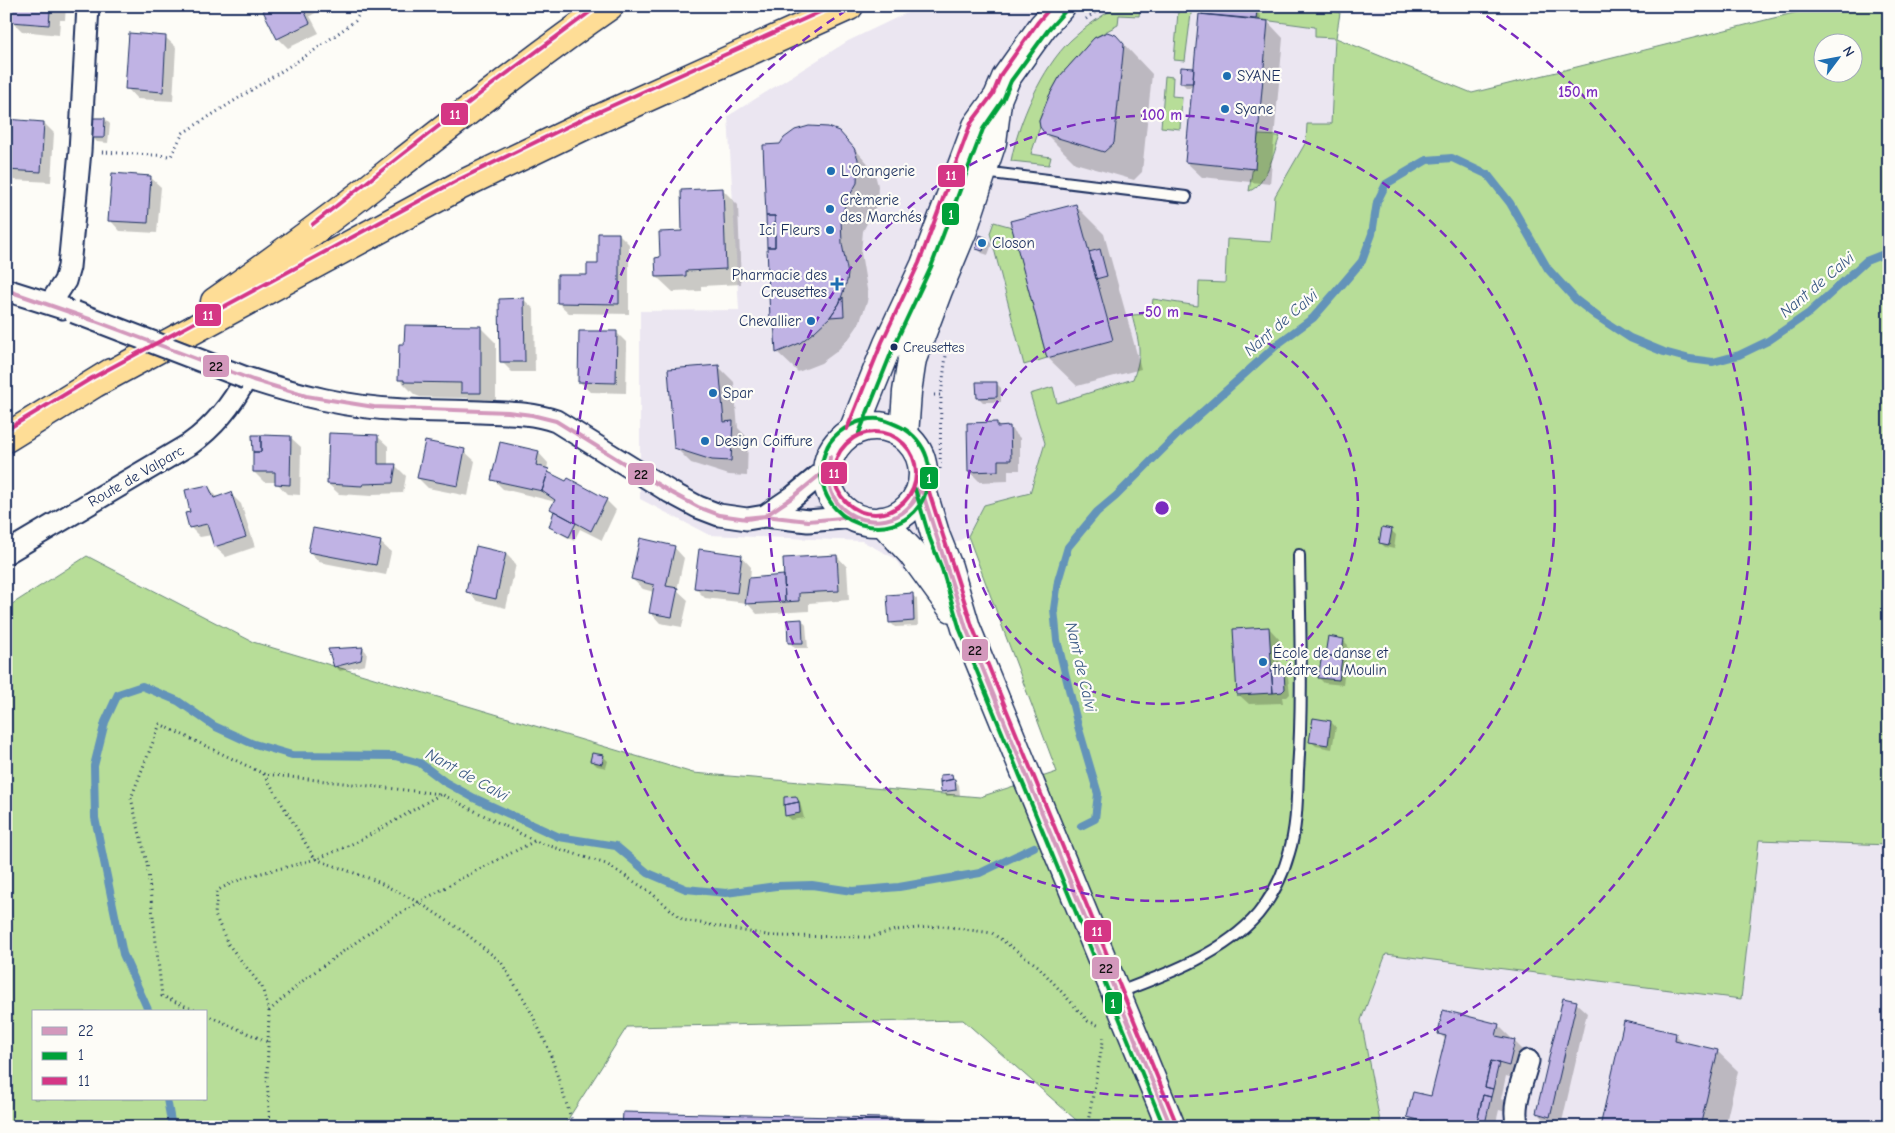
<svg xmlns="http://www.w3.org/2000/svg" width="1895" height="1133" viewBox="0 0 1895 1133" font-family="'Comic Neue',sans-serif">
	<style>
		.built { fill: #ebe6f1 }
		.green { fill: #b7dd98; stroke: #69867b; fill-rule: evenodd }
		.shadow { fill: #0003 }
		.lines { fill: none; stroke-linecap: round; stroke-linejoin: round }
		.stream { stroke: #6393b9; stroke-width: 8 }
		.building { fill: #c0b3e4; stroke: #1b2f5e }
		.service-casing { stroke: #1b2f5e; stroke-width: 14 }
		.minor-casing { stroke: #1b2f5e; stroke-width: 25 }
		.secondary-casing { stroke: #1b2f5e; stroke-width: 31 }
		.trunk-casing { stroke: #1b2f5e; stroke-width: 31 }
		.path { stroke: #1b2f5e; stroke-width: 3; stroke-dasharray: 1 4; stroke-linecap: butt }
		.service { stroke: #fdfcf7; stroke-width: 10 }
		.minor { stroke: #fdfcf7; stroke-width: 21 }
		.secondary { stroke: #fdfcf7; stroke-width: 28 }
		.trunk { stroke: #fedd96; stroke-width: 28 }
		.minor-bridge-casing { stroke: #1b2f5e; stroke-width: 25; stroke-linecap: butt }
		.minor-bridge { stroke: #fdfcf7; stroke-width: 21 }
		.bus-1-casing { stroke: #fdfcf7; stroke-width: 8 }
		.bus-2-casing { stroke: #fdfcf7; stroke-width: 8 }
		.bus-3-casing { stroke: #fdfcf7; stroke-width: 8 }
		.bus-1 { stroke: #d398bc; stroke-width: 4 }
		.bus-2 { stroke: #00a13a; stroke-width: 4 }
		.bus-3 { stroke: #d53685; stroke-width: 4 }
		.ring { fill: none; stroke: #7b2cbf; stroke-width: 2.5; stroke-dasharray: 9 6 }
		.poi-dot { fill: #1f6fb2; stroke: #fdfcf7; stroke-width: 2 }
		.bus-dot { fill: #1b2f5e; stroke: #fdfcf7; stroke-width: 2 }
		.labels { text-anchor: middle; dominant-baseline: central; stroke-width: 4.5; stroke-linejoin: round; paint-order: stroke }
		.bus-label { font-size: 14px; fill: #1b2f5e; stroke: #fdfcf7; text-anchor: start }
		.poi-label { font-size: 15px; fill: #1b2f5e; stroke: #fdfcf7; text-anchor: start }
		.street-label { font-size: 15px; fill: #1b2f5e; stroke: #fdfcf7 }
		.water-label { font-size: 16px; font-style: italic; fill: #395884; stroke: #fdfcf7 }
		.centre { fill: #7b2cbf; stroke: #fdfcf7; stroke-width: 2.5 }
		.ring-label { font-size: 15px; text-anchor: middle; font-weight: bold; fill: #7b2cbf; stroke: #fdfcf7; stroke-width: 4.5; stroke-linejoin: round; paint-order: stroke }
		.line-badge { stroke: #fdfcf7; stroke-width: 2 }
		.badge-label { font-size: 14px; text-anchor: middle; font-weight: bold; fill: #fff }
		.pale-badge-label { font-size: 14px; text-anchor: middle; font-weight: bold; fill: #111 }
	</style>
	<rect width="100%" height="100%" fill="#fdfcf7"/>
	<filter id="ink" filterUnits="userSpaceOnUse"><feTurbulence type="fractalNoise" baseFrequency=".02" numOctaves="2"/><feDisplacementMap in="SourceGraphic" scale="10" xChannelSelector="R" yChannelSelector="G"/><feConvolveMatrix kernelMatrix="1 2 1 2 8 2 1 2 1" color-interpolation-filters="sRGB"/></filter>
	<g filter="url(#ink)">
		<path class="built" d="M921,6H1414L1384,14L1340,13L1335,38L1331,125L1284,246L1223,301L1137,336L1141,351L1138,367L1133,379L1045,443L1030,494L984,505L968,536L904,571L894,558L862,541L709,535L640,499V311L739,310L728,116L848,41Z
			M1889,506V1127H1381L1361,1020L1386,954Z"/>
		<path class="green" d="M1118,6H1192L1185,61L1174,60L1178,12L1140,9L1139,16L1119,15L1118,25L1094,38L1060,76L1049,96L1039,121L1040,127L1031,154L1051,157L1049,165L1011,161C1018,123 1042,67 1071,40C1085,27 1101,16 1118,6Z
			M1244,6H1307L1340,13L1336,38L1472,93L1822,6H1889V845L1759,840L1741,999L1386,954L1361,1020L1381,1127H1084L963,1020L627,1027L563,1127H6V608L87,556L253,642L693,773L980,797L1057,772L968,536L984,505L1030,493L1045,443L1030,394L1053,387L1057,403L1133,379C1144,351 1138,342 1132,315L1151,314L1153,299L1198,306L1199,282L1225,283L1227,239L1271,242L1275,196L1306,142L1307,124H1331L1335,38L1315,37V27L1256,19L1257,10ZM1822,42H1852V72H1822ZM34,1012H206V1099H34Z
			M1165,76L1173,77L1172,96L1182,97L1180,129L1161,127Z
			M1258,135L1280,136C1274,152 1266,186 1249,191Z
			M994,222L1012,227L1047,358L1024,365L990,233Z"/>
		<path class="shadow" d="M13,6H66L65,20H60L59,35L22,31L12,21Z
			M269,6H315L317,12L310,16L319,33L288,48L278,38Z
			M1256,11L1261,16V21L1268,22L1283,38L1270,184L1202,177L1186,162L1193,87H1186L1181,82L1195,70L1205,16L1203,14Z
			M1116,36L1152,74L1142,172L1134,180L1075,163L1046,134Z
			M165,37L176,47L173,101L137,99L127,88Z
			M105,119L110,124L108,143L97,142L92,137Z
			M6,120L44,123L54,133L51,182L13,180L6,173Z
			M844,137L874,170L878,186L877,204L863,231L861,253L868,295L867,302L859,324L850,337L836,352L821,363L798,372L777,352L776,322L771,318Z
			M150,177L161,187L157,233L120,231L110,220Z
			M722,189L738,205L741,284L701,286V291L673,292L657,277L684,232Z
			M1075,205L1104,234L1141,369L1077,386L1048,358Z
			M619,234L629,244V314L569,313L558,303L599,265Z
			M981,237L987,239L992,244L988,255L982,253L977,248Z
			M523,299L534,309L535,372H512L501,361Z
			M480,327L496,343V408H478L469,398L420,397L415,395L399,379Z
			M617,333L627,343L626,393L590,392L580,382Z
			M718,366L734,382L738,428L748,438L747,476L729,475L691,463L675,447Z
			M996,383L1001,388V402H983L978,397Z
			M997,424L1001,428H1010L1020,438V470H1008V481L980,482L969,471Z
			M377,436L388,446V465H395L406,476L403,493L373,494L372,496L339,494L328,484Z
			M290,437L301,447L300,495L287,494L276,482H264L254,472Z
			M464,451L475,461L468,496L428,488L418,478Z
			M538,452L548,463L547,470L554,476L606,500L616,510L602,540L580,529L574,541L556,531L551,526L555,512L552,509L556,502L503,489L493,479Z
			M208,486L218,498L230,493L241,504L255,547L226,557L215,547L212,535L200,537L190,527L191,513Z
			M1391,530L1396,535L1394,549L1385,547L1380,542Z
			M380,542L391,552L386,575L319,562L309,551Z
			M674,547L684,558L677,590L688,600L682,627L660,623L650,612L654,592L643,589L632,579Z
			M506,554L516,564L506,608L477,601L467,591Z
			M741,556L751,567L750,579L785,576L837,556L847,567L849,600L809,603V611L757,614L747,603L705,598L695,588Z
			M912,595L917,599L918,626L895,627L890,622Z
			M802,620L806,625L808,648H795L790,643Z
			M1269,628L1279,639L1281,670L1288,677L1290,694L1287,697H1282L1283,703L1249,704L1238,694Z
			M1329,638L1343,640L1348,645L1343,685L1324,683L1319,678Z
			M363,648L367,653L365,665L340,671L335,666Z
			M1331,722L1336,727L1332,749L1316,746L1311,741Z
			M603,756L608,761L606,768L597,766L592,761Z
			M941,776H952L959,785L960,795L947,796L942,791Z
			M795,797L800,802L804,818L791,820L786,815Z
			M1576,1003L1587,1013L1561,1126L1548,1123L1538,1113Z
			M1498,1025L1530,1057L1524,1081L1506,1076L1501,1099L1508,1105L1506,1112L1499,1110L1495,1127H1419L1409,1117L1432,1097L1446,1040L1440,1034Z
			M1675,1034L1684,1043L1717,1051L1738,1071L1725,1127H1601Z"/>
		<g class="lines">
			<path class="stream" d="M1081,826L1095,819L1098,794L1078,726L1057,640L1054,609L1058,581L1068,547L1097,512L1116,496L1179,433L1279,343L1313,318L1340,287L1362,261L1372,234L1377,202L1386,184L1427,160L1452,158L1488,175L1510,203L1548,269L1576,300L1598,317L1630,338L1664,352L1690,359L1713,362L1739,355L1768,341L1809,313L1866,261L1889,252
				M149,1012L123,954L95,818L94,766L105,722L118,694L142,686L178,701L214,726L251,743L292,755L395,756L420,763L445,782L474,798L559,837L616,846L648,873L686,889L726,893L776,886L812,885L852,891L899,887L980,873L1034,847
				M167,1099L172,1127"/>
		</g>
		<path class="building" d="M12,6H55V11H50L49,25L11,22Z
			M267,6H302L310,23L277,39L263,11L268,8Z
			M1202,6H1244L1257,10L1256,19L1202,14Z
			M1199,14L1268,21L1255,169L1185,162Z
			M1107,32L1116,35L1124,44L1114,143L1104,152L1045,134L1040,127L1039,121L1049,96L1060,76L1094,38Z
			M129,33L166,36L163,92L125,89Z
			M1181,67L1194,68L1193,83H1180Z
			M93,118H105L104,138H91Z
			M6,119L44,122L41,172L6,170Z
			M809,126L828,127L839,131L854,148L858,159L857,183L846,202L841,218L842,244L848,274L847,281L839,304L830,317L815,331L800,343L776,353L774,319H770L767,247H775V216H766L763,145L780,144L784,138L795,130Z
			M112,173L151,176L148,223L108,221Z
			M723,188L726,269L686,271V276L656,277L655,258L660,257L659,232L682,231L681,190Z
			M1076,204L1113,340L1047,358L1010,221Z
			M766,216H775V247H767Z
			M598,233H619V304L557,303V275H587V264H598Z
			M980,235L987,238L983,251L976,249Z
			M1100,249L1107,276L1096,279L1089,252Z
			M843,297L844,316L830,317L839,304Z
			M524,298L525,362H500L499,299Z
			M405,325L481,326V393H461V383L404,382V380H398L399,344H404Z
			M579,331H617L616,383L578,382Z
			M719,365L724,422L733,421L731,461L712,460L674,448L668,369Z
			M976,382H997V397L977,398Z
			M997,422V427L1010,426L1011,460H998V471L968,472L967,423Z
			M329,433L378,435V464H396L393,483L363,484L362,486L327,484Z
			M252,435H261V452H253Z
			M261,435L291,436L290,485L275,484V472H253V452H261Z
			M425,441L465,449L458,486L417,478Z
			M500,442L539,451L536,465L549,469L542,491L491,480Z
			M548,472L566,481L568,478L607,499L591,531L550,509L555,500L542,491Z
			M208,485L214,498L231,492L246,537L214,547L207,524L189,528L185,513L190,512L185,490Z
			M554,511L576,523L569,537L549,527Z
			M1382,527L1392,529L1389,545L1379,543Z
			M313,528L381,541L376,565L308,552Z
			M640,538L675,546L666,586L678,588L672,617L649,613L654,585L631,579Z
			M476,546L506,553L496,599L466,592Z
			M699,549L742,555L737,593L694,588Z
			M837,555L839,591L799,593V601L785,602L783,558Z
			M784,575L785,602L745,604L749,578Z
			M913,593L914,621L889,623L887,595Z
			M802,619L803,643H788L787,620Z
			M1269,627L1273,693L1237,695L1233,629Z
			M1328,636L1344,639L1341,657L1325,655Z
			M363,647L361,660L334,667L328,649Z
			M1322,655L1342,658L1339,680L1318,678Z
			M1280,667L1284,671L1285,689L1282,692L1273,693L1271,668Z
			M1313,718L1331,721L1328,745L1309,742Z
			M592,753L604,755L602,764L590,761Z
			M952,774L953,779L940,782V775Z
			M955,779L956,790L941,792L940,782Z
			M796,796L799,802L784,805V797Z
			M799,802L800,813L785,816L784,805Z
			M1563,998L1577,1001L1550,1117L1536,1113Z
			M1443,1010L1499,1024L1496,1036L1515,1040L1509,1066L1491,1061L1485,1087L1493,1089L1491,1097L1483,1095L1477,1122L1485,1124L1484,1127H1445L1407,1117L1413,1092L1431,1096L1446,1036L1438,1034Z
			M1624,1021L1676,1033L1675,1040L1718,1050L1700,1127H1600Z
			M1491,1061L1499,1063L1493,1089L1485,1087Z
			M1483,1095L1491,1097L1485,1124L1477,1122Z
			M623,1112L966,1120L965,1127H622Z"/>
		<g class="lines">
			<defs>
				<path id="service" d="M983,172L1186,197
					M1117,993C1165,975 1224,954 1258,914C1272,897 1283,875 1289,853C1297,827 1297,798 1298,771C1303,699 1300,627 1299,555"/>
				<path id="minor" d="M6,290L63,308
					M50,304L65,281L69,267L80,151L88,6
					M765,516L793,497L827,469
					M6,553L190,444C215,426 232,405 246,378C298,395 349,408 404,410C429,411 455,411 480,412C506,413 531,412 556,421L670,492L698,507L719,515L747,519L765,516L808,521L853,517
					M1518,1127C1511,1106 1523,1081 1528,1061"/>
				<path id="secondary" d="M827 474a48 48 0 1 1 96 0a48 48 0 1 1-96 0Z
					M853,431L888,344L925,265L977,126L998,97L1006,78L1043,26L1061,6
					M904,435L907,392L912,359L938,290L963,230L992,142L997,102
					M921,487L936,537L948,567L966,628L1171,1127
					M882,521L912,553L952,608"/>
				<path id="trunk" d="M215,302C274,260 334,217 391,171C463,115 534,58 609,6
					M95,383L459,186L590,123L849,6
					M6,438L111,373"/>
			</defs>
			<use href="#service" class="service-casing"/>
			<use href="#minor" class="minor-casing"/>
			<use href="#secondary" class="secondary-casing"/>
			<use href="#trunk" class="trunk-casing"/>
			<path class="path" d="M1086,19L1104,6
				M102,152L171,156L183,133L312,52L355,21L364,6
				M934,395H941L947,348
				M940,469L941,395
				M264,774L315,859L374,880L420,903L464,932L501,962L528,1006L549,1050L574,1127
				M269,1011L306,978L383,923L462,878L535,841
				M199,1012L162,996L147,863L131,798L160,724L264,774L440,794
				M206,1015L268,1042
				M270,1127L267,1078L269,1011L262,987L228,944L215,915L217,891C247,872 283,870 315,859C360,844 400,817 441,794L535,841L606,864L649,891L683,920L772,936L871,937L895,930L942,926L992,933L1038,966L1088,1021L1100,1026
				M1087,1127L1104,1036"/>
			<use href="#service" class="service"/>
			<use href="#minor" class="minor"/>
			<use href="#secondary" class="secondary"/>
			<use href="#trunk" class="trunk"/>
			<defs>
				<path id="minor-bridge" d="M74,312L246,378"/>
			</defs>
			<use href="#minor-bridge" class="minor-bridge-casing"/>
			<use href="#minor-bridge" class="minor-bridge"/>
			<defs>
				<path id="bus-1" d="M6,290L95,321L253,380L306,396L374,407L508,412L532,415L556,421L670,492L698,507L719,515L747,519L765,516L808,521L853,517
					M830,457C829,469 827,480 831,491C841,521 883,530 906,510C916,501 918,490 922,479
					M921,487C935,534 952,581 966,628L1171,1127
					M894,517C910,510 921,496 922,479
					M745,518L765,516L793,497L827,469"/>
				<path id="bus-2" d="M859,433L894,346L931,267L983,129L1003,100L1011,81L1048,30L1066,10
					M821,469C821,536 912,548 927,488C930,478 930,468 927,458C923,445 913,433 901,427C894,424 887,420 879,419C862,417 840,428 830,442C825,449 823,459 821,467
					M915,489L930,539L942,569L960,630L1164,1127"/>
				<path id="bus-3" d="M313,224L494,83L598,6
					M847,429L882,342L919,263L971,123L993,94L1001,74L1038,22L1052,6
					M6,430L92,378L456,181L587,117L833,6
					M834 473a41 41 0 1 1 82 0a41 41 0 1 1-82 0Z
					M927,485C941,532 958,579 972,626L1177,1125"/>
			</defs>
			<use href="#bus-1" class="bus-1-casing"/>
			<use href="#bus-2" class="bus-2-casing"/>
			<use href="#bus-3" class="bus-3-casing"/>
			<use href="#bus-1" class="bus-1"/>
			<use href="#bus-2" class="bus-2"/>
			<use href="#bus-3" class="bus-3"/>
		</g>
	</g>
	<g class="ring">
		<circle cx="1162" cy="508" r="196"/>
		<circle cx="1162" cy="508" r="393"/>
		<path d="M1474 8A589 589 0 1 1 850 8"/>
	</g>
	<g class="poi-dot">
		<circle cx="1227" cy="76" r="5"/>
		<circle cx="1225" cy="109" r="5"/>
		<circle cx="831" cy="171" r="5"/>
		<circle cx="830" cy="209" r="5"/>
		<circle cx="830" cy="230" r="5"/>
		<circle cx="982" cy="243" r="5"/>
		<path d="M834.5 276.5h5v5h5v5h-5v5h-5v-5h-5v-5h5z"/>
		<circle cx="811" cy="321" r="5"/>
		<circle cx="713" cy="393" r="5"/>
		<circle cx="705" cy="441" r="5"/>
		<circle cx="1263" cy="662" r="5"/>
	</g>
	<circle class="bus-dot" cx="894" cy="347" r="4.5"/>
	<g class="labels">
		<g class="bus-label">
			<text x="903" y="347">Creusettes</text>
		</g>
		<g class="poi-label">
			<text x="1237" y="76">SYANE</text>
			<text x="1235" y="109">Syane</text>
			<text x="841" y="171">L'Orangerie</text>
			<text x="840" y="200">Crèmerie<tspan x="840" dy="17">des Marchés</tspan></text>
			<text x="820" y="230" text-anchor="end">Ici Fleurs</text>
			<text x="992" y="243">Closon</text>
			<text x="827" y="275" text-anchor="end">Pharmacie des<tspan x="827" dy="17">Creusettes</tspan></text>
			<text x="801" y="321" text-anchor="end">Chevallier</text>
			<text x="723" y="393">Spar</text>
			<text x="715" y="441">Design Coiffure</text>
			<text x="1273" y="653">École de danse et<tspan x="1273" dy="17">théatre du Moulin</tspan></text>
		</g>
		<g class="street-label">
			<text transform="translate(136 476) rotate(-30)">Route de Valparc</text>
		</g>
		<g class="water-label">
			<text transform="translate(1817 285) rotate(-40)">Nant de Calvi</text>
			<text transform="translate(1281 323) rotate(-41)">Nant de Calvi</text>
			<text transform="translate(1081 667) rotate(77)">Nant de Calvi</text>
			<text transform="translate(467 775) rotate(29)">Nant de Calvi</text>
		</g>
	</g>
	<circle cx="1162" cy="508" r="8" class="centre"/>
	<g class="ring-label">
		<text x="1578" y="97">150 m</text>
		<text x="1162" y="120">100 m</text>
		<text x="1162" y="317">50 m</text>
	</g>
	<g class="line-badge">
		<rect x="440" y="102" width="29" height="24" rx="5" fill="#d53685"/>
		<rect x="937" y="164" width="29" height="24" rx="5" fill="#d53685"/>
		<rect x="941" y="202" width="19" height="24" rx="5" fill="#00a13a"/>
		<rect x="194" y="303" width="28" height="24" rx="5" fill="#d53685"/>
		<rect x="202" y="354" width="28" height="24" rx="5" fill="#d398bc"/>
		<rect x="820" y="461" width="28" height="24" rx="5" fill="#d53685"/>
		<rect x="627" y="462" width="28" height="24" rx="5" fill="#d398bc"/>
		<rect x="919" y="466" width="20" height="24" rx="5" fill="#00a13a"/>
		<rect x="961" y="638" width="28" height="24" rx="5" fill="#d398bc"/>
		<rect x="1083" y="919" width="29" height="24" rx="5" fill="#d53685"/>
		<rect x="1091" y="956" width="29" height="24" rx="5" fill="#d398bc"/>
		<rect x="1104" y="991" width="19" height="24" rx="5" fill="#00a13a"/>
	</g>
	<g class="badge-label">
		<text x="455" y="119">11</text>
		<text x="951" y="180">11</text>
		<text x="951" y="219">1</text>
		<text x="208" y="320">11</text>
		<text x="834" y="478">11</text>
		<text x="929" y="483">1</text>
		<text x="1097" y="936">11</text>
		<text x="1113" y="1008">1</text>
	</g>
	<g class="pale-badge-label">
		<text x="216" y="371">22</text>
		<text x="641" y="479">22</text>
		<text x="975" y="655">22</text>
		<text x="1106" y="973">22</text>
	</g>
	<rect width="1895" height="1133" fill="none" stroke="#fdfcf7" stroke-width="25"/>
	<rect x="12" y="12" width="1870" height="1108" fill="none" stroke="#1b2f5e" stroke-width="2" filter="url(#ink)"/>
	<rect x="32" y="1010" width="175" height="90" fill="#fdfcf7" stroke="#a3aaba"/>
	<rect x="42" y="1027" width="25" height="8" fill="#d398bc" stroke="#a3aaba"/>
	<text x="78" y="1036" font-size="15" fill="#1b2f5e">22</text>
	<rect x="42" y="1052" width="25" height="8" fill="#00a13a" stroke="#a3aaba"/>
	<text x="78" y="1060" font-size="15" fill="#1b2f5e">1</text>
	<rect x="42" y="1077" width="25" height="8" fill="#d53685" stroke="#a3aaba"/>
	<text x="78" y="1086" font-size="15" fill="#1b2f5e">11</text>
	<g transform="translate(1838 58) rotate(58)"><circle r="24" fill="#fdfcf7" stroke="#a3aaba"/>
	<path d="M0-4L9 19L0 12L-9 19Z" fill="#1f6fb2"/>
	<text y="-8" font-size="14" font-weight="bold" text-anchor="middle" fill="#1b2f5e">N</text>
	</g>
</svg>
